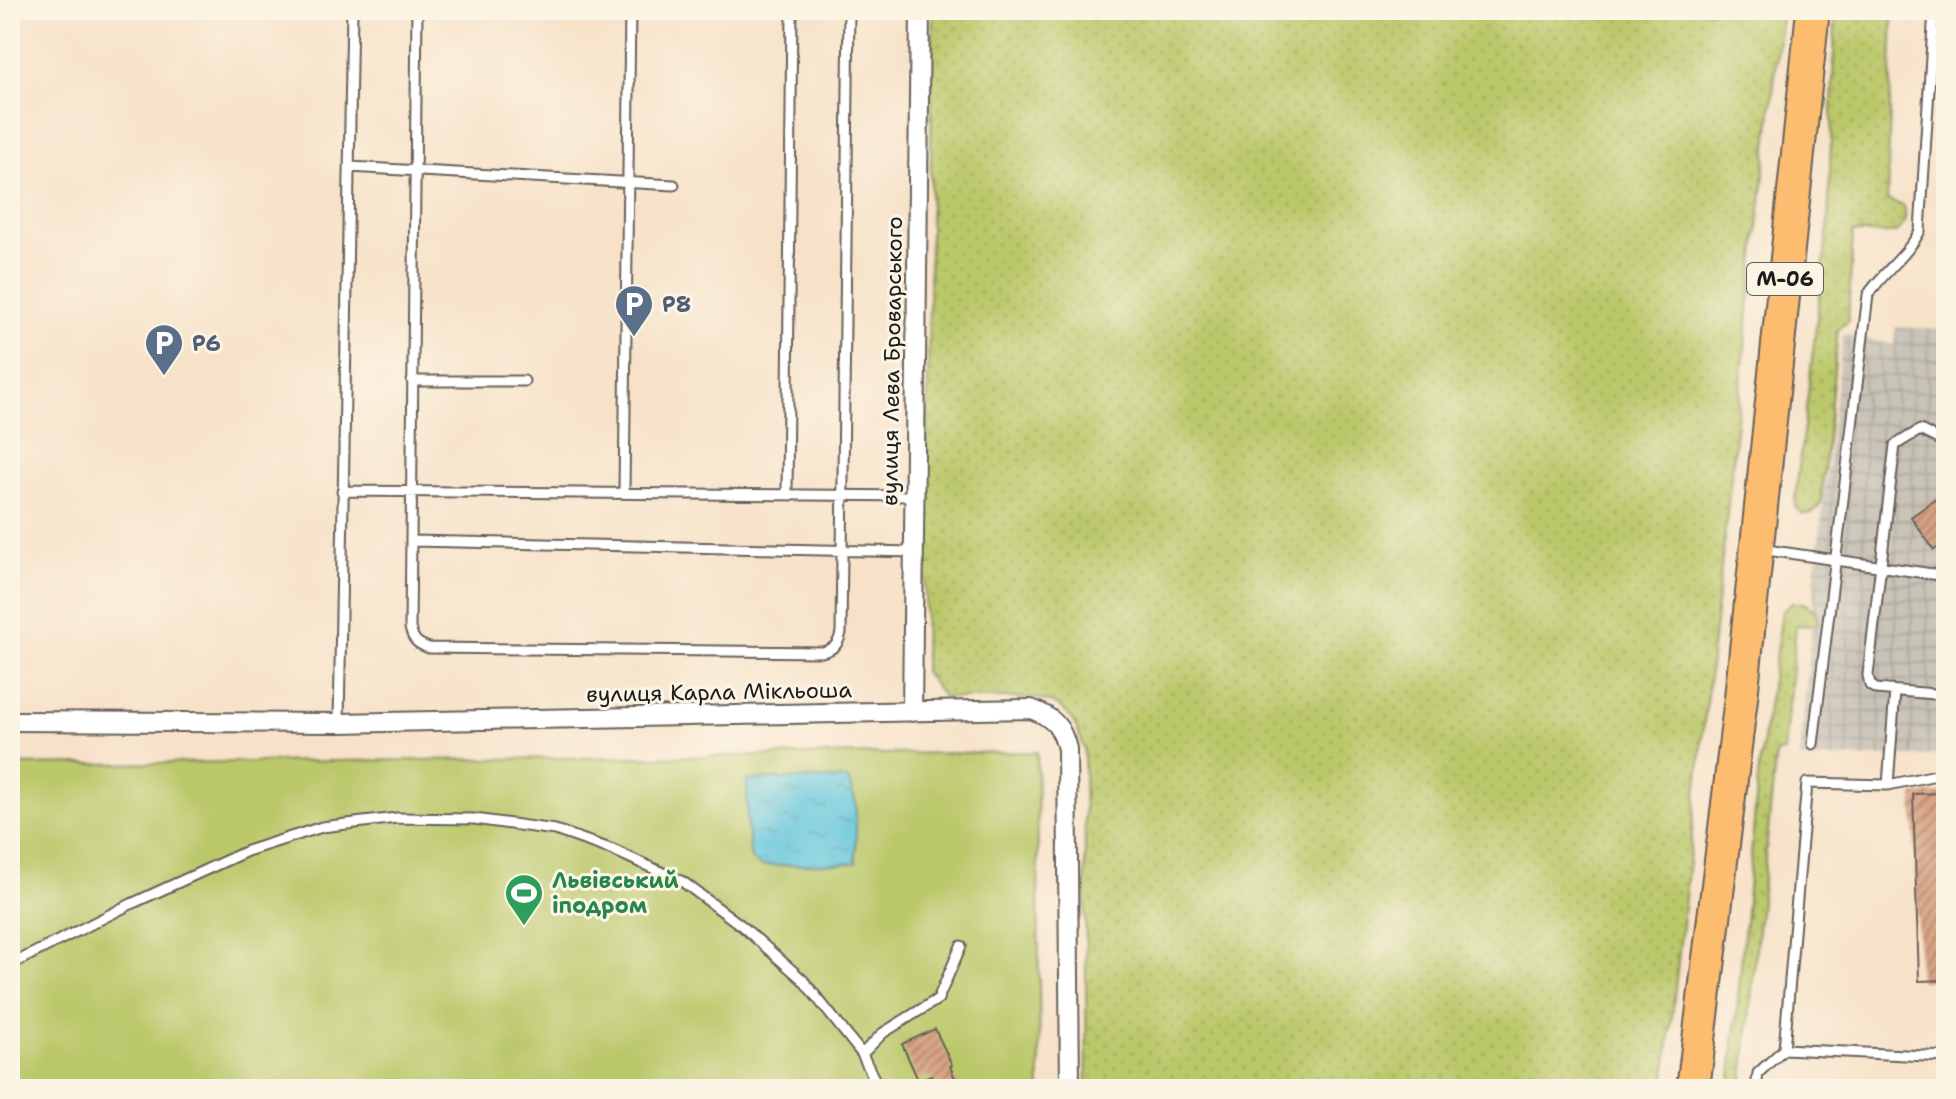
<svg xmlns="http://www.w3.org/2000/svg" width="1956" height="1099" viewBox="0 0 1956 1099" font-family="'Shantell Sans',sans-serif">
	<style>
		.industrial { fill: url(#industrial-grid) }
		.grass { fill: url(#grass-dots); stroke: #6c7243; stroke-width: 2 }
		.pitch { fill: #bbc86a; stroke: #6c7243; stroke-width: 2 }
		.water { fill: url(#water-ripples); stroke: #3e717c; stroke-width: 2 }
		.building { fill: url(#building-hatch) }
		.lines { fill: none; stroke-linecap: round; stroke-linejoin: round }
		.lane-casing { stroke: #696159; stroke-width: 13 }
		.street-casing { stroke: #696159; stroke-width: 22 }
		.highway-casing { stroke: #696159; stroke-width: 36 }
		.lane { stroke: #fff; stroke-width: 9 }
		.street { stroke: #fff; stroke-width: 18 }
		.highway { stroke: #fcbd6f; stroke-width: 32 }
		.labels { text-anchor: middle; dominant-baseline: central; stroke-width: 6; stroke-linejoin: round; paint-order: stroke }
		.shield { fill: #fcf5e5; stroke: #5f5d58; stroke-width: 2 }
		.shield-label { font-size: 20px; font-weight: bold; fill: #1c1c1c }
		.service-label { font-size: 22px; font-weight: bold; fill: #4e5e75; stroke: #fcf5e5; text-anchor: start }
		.street-label { font-size: 22px; fill: #1c1c1c; stroke: #fcf5e5 }
		.leisure-label { font-size: 22px; font-weight: bold; fill: #27864d; stroke: #fcf5e5; text-anchor: start }
	</style>
	<defs>
		<pattern id="industrial-grid" width="8" height="8" patternUnits="userSpaceOnUse" patternTransform="scale(2)"><rect width="8" height="8" fill="#c9c3b8"/><path d="M0 4h8M4 0v8" fill="none" stroke="#aca79e"/></pattern>
		<pattern id="grass-dots" width="8" height="8" patternUnits="userSpaceOnUse" patternTransform="scale(2)"><rect width="8" height="8" fill="#bbc86a"/><path d="M2 2h.1M6 6h.1" fill="none" stroke="#a0ab5b" stroke-width="1.8" stroke-linecap="round"/></pattern>
		<pattern id="water-ripples" width="26" height="14" patternUnits="userSpaceOnUse" patternTransform="scale(2)"><rect width="26" height="14" fill="#60c6dd"/><path d="M2 4q2-2 4 0t4 0M15 11q2-2 4 0t4 0" fill="none" stroke="#53aabd"/></pattern>
		<pattern id="building-hatch" width="6" height="6" patternUnits="userSpaceOnUse" patternTransform="scale(2)"><rect width="6" height="6" fill="#d7a282"/><path d="M-1 1l2-2M0 6l6-6M5 7l2-2" fill="none" stroke="#ae836a"/></pattern>
	</defs>
	<rect width="100%" height="100%" fill="#fcf5e5"/>
	<filter id="ink" filterUnits="userSpaceOnUse"><feTurbulence type="fractalNoise" baseFrequency=".0125" numOctaves="2"/><feDisplacementMap in="SourceGraphic" scale="16" xChannelSelector="R" yChannelSelector="G"/><feConvolveMatrix kernelMatrix="1 2 1 2 8 2 1 2 1" color-interpolation-filters="sRGB"/></filter>
	<filter id="wash" filterUnits="userSpaceOnUse"><feTurbulence type="fractalNoise" baseFrequency=".006" numOctaves="4" result="noise"/><feDisplacementMap in="SourceGraphic" scale="32" xChannelSelector="R" yChannelSelector="G"/><feGaussianBlur stdDeviation="1.8" result="paint"/><feColorMatrix in="noise" values="0 0 0 0 0 0 0 0 0 0 0 0 0 0 0 0 0 1.4 0 .05"/><feComposite in="paint" operator="in"/></filter>
	<g filter="url(#wash)">
		<rect width="100%" height="100%" fill="#f7e2c9"/>
		<path class="industrial" d="M1896,327L1946,330V755L1800,759L1817,557L1843,334L1894,345Z"/>
		<path class="grass" d="M933,10H1782L1664,1089H1087L1084,749C1070,698 1049,698 1002,698C983,698 964,698 944,698L924,672Z
			M1837,10H1893L1887,200L1904,206C1907,217 1905,226 1896,233H1853L1848,321L1838,329L1821,503C1817,511 1813,514 1803,514L1795,507V500L1828,228L1835,23Z
			M1792,603H1804L1816,611L1818,626L1796,625L1784,752H1776L1742,1089H1730L1759,766L1782,612Z"/>
		<path class="pitch" d="M1037,752L1040,1089H10V765Z"/>
		<path class="water" d="M768,779H848L856,803V863L761,866L751,859L747,825V781Z"/>
		<g id="blocks">
			<path class="building" d="M1946,492V543L1934,550L1911,517Z
				M1946,793V980L1919,981L1913,794Z
				M935,1029L952,1065L950,1066L959,1089H937L931,1075L918,1080L902,1044Z"/>
		</g>
	</g>
	<g filter="url(#ink)">
		<use href="#blocks" fill-opacity="0" stroke="#696159" stroke-width="2"/>
		<g class="lines">
			<defs>
				<path id="lane" d="M417,10L410,628C413,640 417,644 429,648L822,652C834,649 838,645 841,633L849,10
					M349,167L674,185
					M412,381H524
					M1946,443L1920,430L1895,445L1868,675L1870,685L1876,689L1946,695
					M342,491L915,496
					M624,493L630,10
					M787,494L792,10
					M411,541L914,552
					M1760,549L1946,576
					M339,723L352,10
					M1813,744L1868,295C1883,272 1907,256 1920,231L1934,10
					M1888,785L1895,691
					M10,965L131,904L247,851L322,827L397,818L474,819L555,830L613,850L683,882L742,926L803,980L862,1054L879,1089
					M1784,1049L1807,783L1888,785L1946,773
					M862,1054L883,1033L938,999L961,946
					M1756,1089L1758,1073L1784,1049L1946,1057"/>
				<path id="street" d="M912,712L920,10
					M10,721L339,723L1031,709C1053,717 1062,727 1067,749L1070,1089"/>
				<path id="highway" d="M1693,1089L1741,698L1813,10"/>
			</defs>
			<use href="#lane" class="lane-casing"/>
			<use href="#street" class="street-casing"/>
			<use href="#highway" class="highway-casing"/>
			<use href="#lane" class="lane"/>
			<use href="#street" class="street"/>
			<use href="#highway" class="highway"/>
		</g>
	</g>
	<defs>
		<symbol id="parking-pin" viewBox="-11 -11 22 30"><path d="M0 17L-7.5 6A9.5 9.5 0 1 1 7.5 6Z" fill="#5c6f8a" stroke="#fcf5e5"/><path d="M-3.5-5.5H1a3.5 3.5 0 0 1 0 7H-1V5.5H-3.5ZM-1-3.4V-.6H.8a1.4 1.4 0 0 0 0-2.8Z" fill="#fff"/></symbol>
		<symbol id="stadium-pin" viewBox="-11 -11 22 30"><path d="M0 17L-7.5 6A9.5 9.5 0 1 1 7.5 6Z" fill="#2e9e5b" stroke="#fcf5e5"/><path d="M0-5a6.5 5 0 1 0 0 10a6.5 5 0 1 0 0-10ZM-3.5-1.8h7v3.6h-7Z" fill="#fff"/></symbol>
	</defs>
	<g fill-rule="evenodd">
		<use href="#parking-pin" x="612" y="282" width="44" height="60"/>
		<use href="#parking-pin" x="142" y="321" width="44" height="60"/>
		<use href="#stadium-pin" x="502" y="871" width="44" height="60"/>
	</g>
	<g class="labels">
		<rect class="shield" x="1747" y="263" width="76" height="32" rx="6"/>
		<g class="shield-label">
			<text x="1785" y="279">М-06</text>
		</g>
		<g class="service-label">
			<text x="662" y="304">P8</text>
			<text x="192" y="343">P6</text>
		</g>
		<g class="street-label">
			<text transform="translate(892 361) rotate(-89)">вулиця Лева Броварського</text>
			<text transform="translate(719 692) rotate(-1)">вулиця Карла Мікльоша</text>
		</g>
		<g class="leisure-label">
			<text x="552" y="880">Львівський<tspan x="552" dy="25">іподром</tspan></text>
		</g>
	</g>
	<rect width="1956" height="1099" fill="none" stroke="#fcf5e5" stroke-width="40"/>
</svg>
